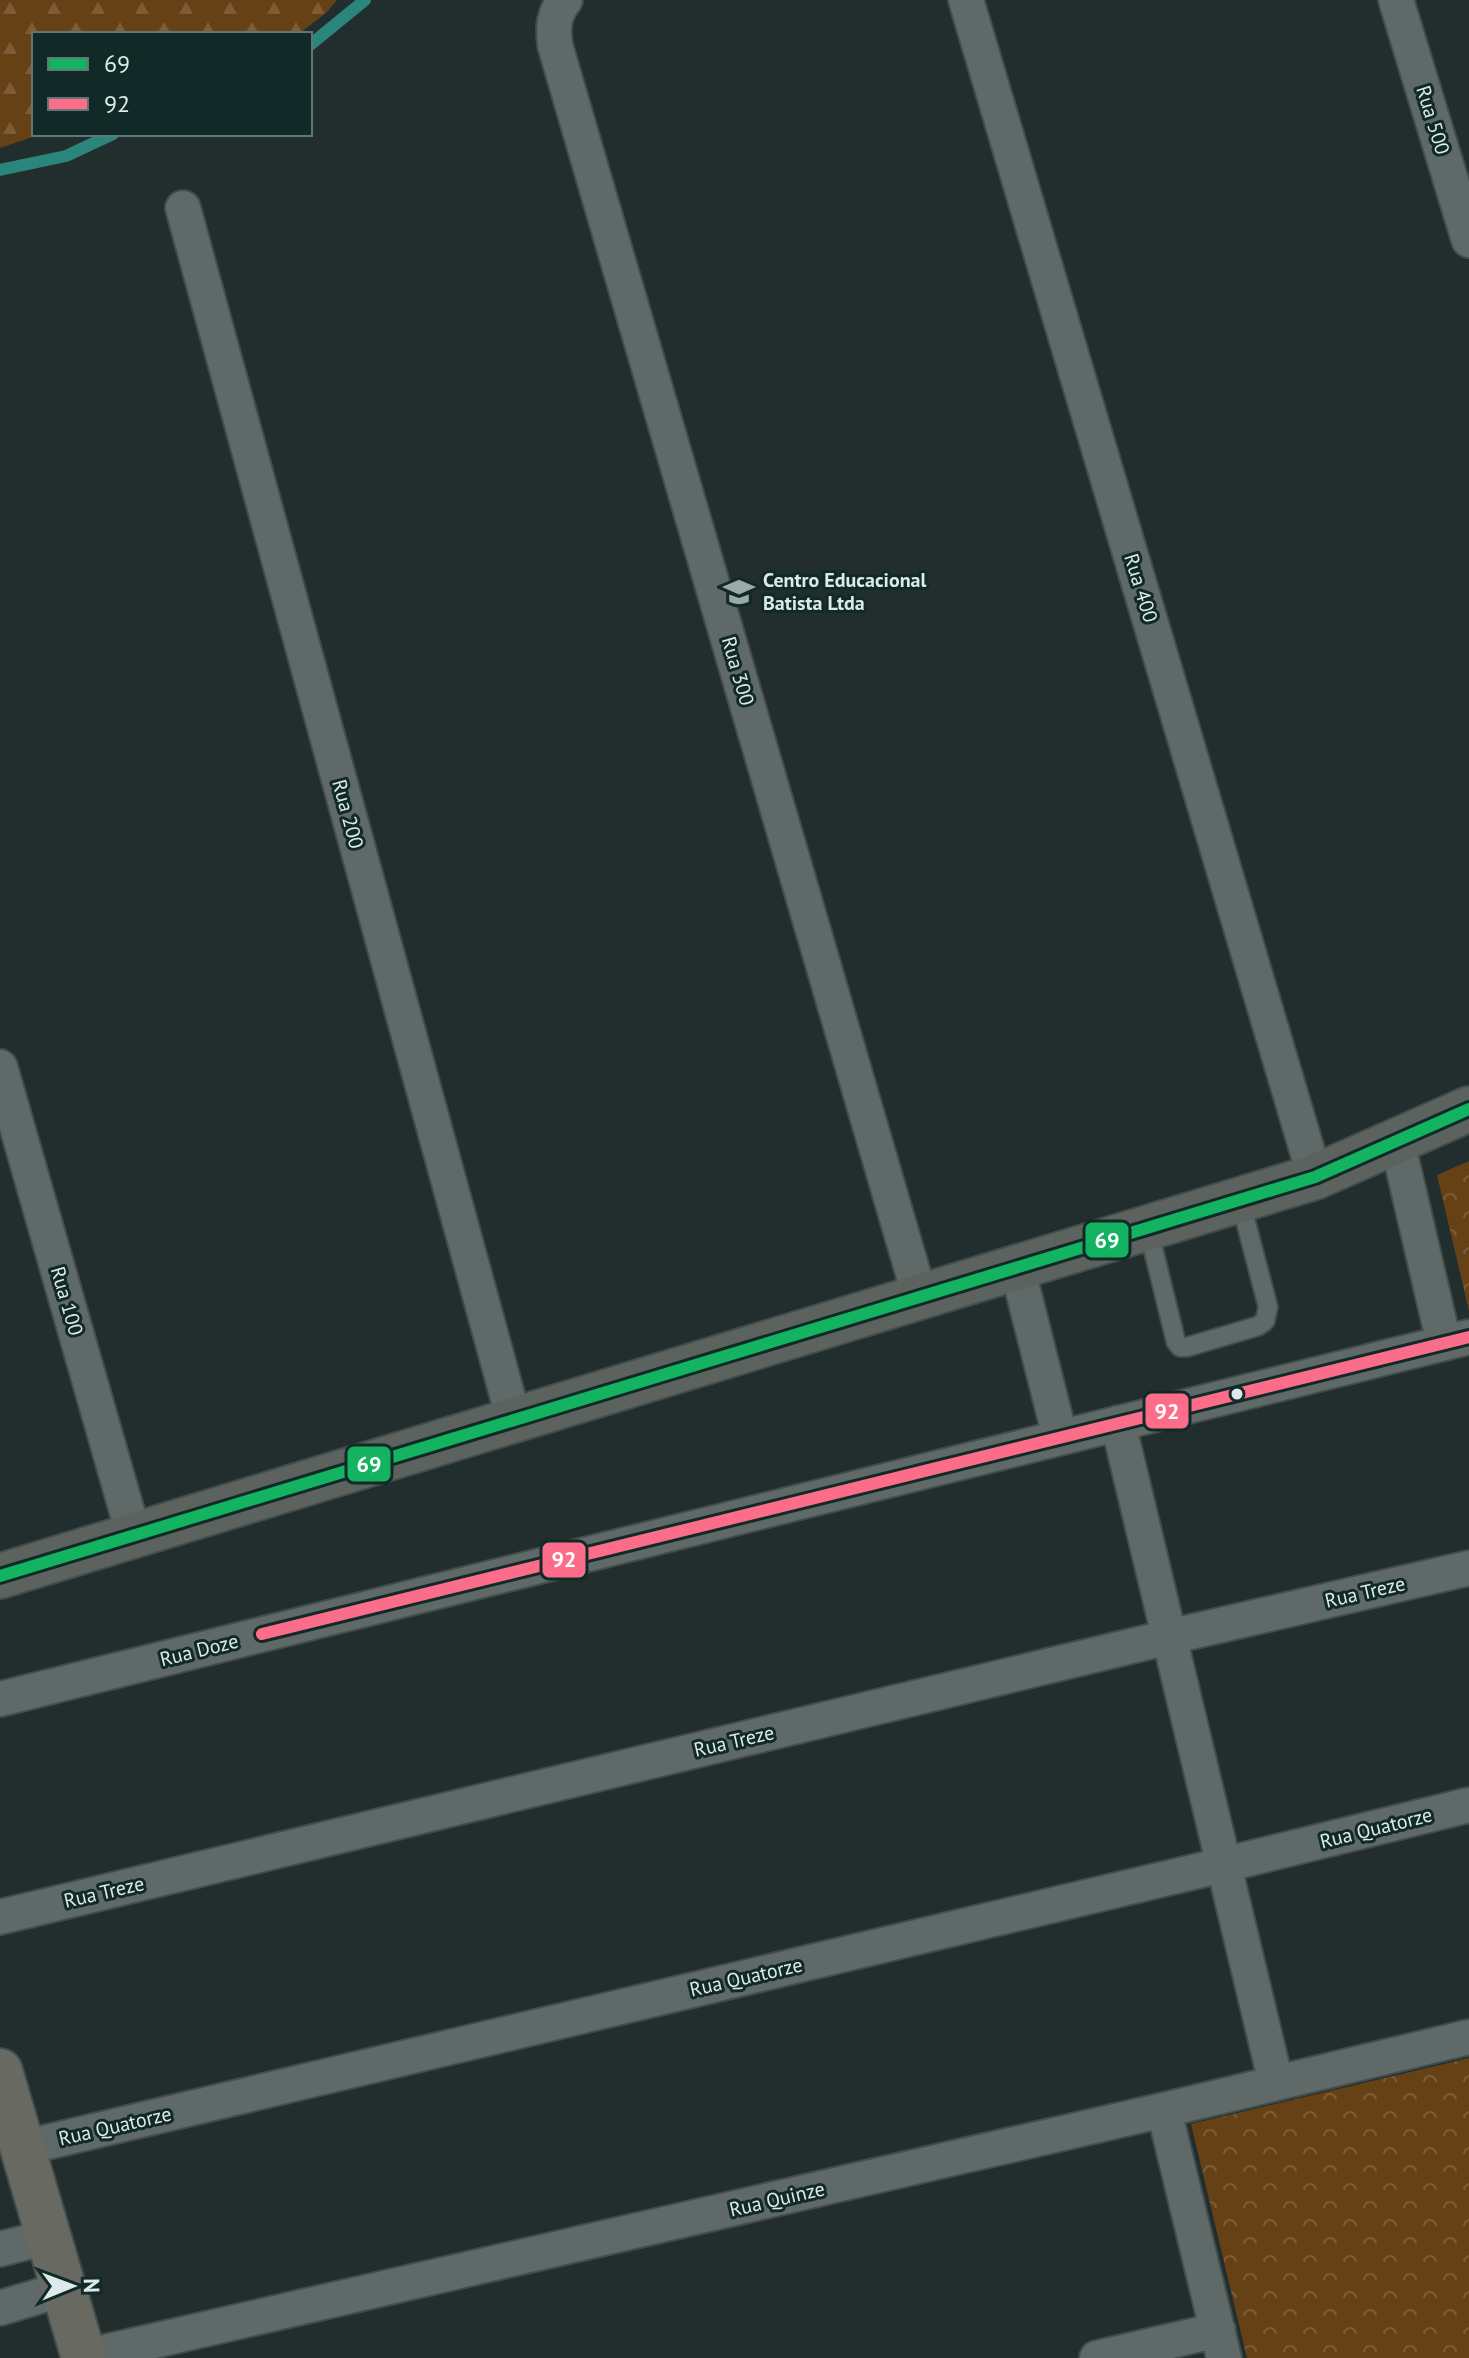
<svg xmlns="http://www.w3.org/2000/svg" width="1469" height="2358" viewBox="0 0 1469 2358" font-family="'PT Sans',sans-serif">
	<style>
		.forest { fill: url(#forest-firs) }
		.park { fill: url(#park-crowns) }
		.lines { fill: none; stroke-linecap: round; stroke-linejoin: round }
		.stream { stroke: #2a857d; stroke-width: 12 }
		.service-casing { stroke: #414c4b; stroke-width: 22 }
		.minor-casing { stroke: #414c4b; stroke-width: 38 }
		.secondary-casing { stroke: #414c4b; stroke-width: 48 }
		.primary-casing { stroke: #414c4b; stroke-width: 48 }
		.service { stroke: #5e6968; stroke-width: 18 }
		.minor { stroke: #5e6968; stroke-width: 34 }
		.secondary { stroke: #5c635f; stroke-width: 44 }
		.primary { stroke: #686a62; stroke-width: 44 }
		.bus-1-casing { stroke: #112a27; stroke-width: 18 }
		.bus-2-casing { stroke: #112a27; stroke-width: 18 }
		.bus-1 { stroke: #13b361; stroke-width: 12 }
		.bus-2 { stroke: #fb6d88; stroke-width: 12 }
		.bus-dot { fill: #dcebe9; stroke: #112a27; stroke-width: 3 }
		.labels { text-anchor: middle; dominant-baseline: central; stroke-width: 6; stroke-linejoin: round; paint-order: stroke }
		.street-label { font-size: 20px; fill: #dcebe9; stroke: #112a27 }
		.poi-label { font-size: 20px; font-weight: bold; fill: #dcebe9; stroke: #112a27; text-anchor: start }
		.line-badge { stroke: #112a27; stroke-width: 3 }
		.badge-label { font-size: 22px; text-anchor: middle; font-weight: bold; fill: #fff }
	</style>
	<defs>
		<pattern id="forest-firs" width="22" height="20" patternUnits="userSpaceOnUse" patternTransform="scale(2)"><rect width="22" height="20" fill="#674116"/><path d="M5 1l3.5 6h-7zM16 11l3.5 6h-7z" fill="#7c5d38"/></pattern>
		<pattern id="park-crowns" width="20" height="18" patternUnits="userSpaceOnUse" patternTransform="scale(2)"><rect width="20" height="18" fill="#674116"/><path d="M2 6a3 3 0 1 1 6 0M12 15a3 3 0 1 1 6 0" fill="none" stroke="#7c5d38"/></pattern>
	</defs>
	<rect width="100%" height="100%" fill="#212e2d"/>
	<path class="forest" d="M0,0H337L327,12L299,34H34V134H41L0,148Z"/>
	<path class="park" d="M1469,1161V1311L1437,1175Z
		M1469,2058V2358H1247L1191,2124Z"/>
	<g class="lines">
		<path class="stream" d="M310,45L365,0
			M0,170L66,156L113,134"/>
		<defs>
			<path id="service" d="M1148,1228L1176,1342L1180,1347H1187L1258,1326L1265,1321L1268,1307L1240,1200"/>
			<path id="minor" d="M565,0C553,15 553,27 555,45L920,1297
				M966,0L1315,1177
				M1396,0L1469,240
				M183,208L514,1420
				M0,1067L134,1536
				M1397,1141L1444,1343
				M1017,1267L1060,1437
				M1118,1423L1276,2083
				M0,1699L1469,1337
				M0,1917L1169,1637L1469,1568
				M1164,2110L1224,2358
				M22,2148L1223,1865L1469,1805
				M0,2249L48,2237
				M0,2308L63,2289
				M83,2357L1164,2110L1469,2037
				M1097,2358L1218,2330"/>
			<path id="secondary" d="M0,1576L1315,1177L1469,1109"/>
			<path id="primary" d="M0,2071L84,2358"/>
		</defs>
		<use href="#service" class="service-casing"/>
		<use href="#minor" class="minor-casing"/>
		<use href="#secondary" class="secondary-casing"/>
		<use href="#primary" class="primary-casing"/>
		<use href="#service" class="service"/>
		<use href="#minor" class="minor"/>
		<use href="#secondary" class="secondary"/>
		<use href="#primary" class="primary"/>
		<defs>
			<path id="bus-1" d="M0,1576L1315,1177L1469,1109"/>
			<path id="bus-2" d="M262,1634L1469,1337"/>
		</defs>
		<use href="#bus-1" class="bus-1-casing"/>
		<use href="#bus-2" class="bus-2-casing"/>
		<use href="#bus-1" class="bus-1"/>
		<use href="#bus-2" class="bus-2"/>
	</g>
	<defs>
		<symbol id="school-bare" viewBox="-9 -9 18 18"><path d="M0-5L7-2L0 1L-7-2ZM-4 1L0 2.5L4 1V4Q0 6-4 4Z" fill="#9ba9a7" stroke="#112a27" stroke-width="2.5" paint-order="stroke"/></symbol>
	</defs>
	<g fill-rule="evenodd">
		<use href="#school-bare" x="717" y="570" width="44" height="44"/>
	</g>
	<circle class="bus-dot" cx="1237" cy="1394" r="7"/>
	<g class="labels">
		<g class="street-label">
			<text transform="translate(1433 120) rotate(73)">Rua 500</text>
			<text transform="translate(1141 588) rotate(73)">Rua 400</text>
			<text transform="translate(738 671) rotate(74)">Rua 300</text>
			<text transform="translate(348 814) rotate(75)">Rua 200</text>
			<text transform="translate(67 1301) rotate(74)">Rua 100</text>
			<text transform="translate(1365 1592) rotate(-13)">Rua Treze</text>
			<text transform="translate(199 1650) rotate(-14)">Rua Doze</text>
			<text transform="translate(734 1741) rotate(-13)">Rua Treze</text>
			<text transform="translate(1376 1828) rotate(-14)">Rua Quatorze</text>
			<text transform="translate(104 1892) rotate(-13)">Rua Treze</text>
			<text transform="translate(746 1977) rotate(-13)">Rua Quatorze</text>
			<text transform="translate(115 2126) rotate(-13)">Rua Quatorze</text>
			<text transform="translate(777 2199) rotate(-13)">Rua Quinze</text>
		</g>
		<g class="poi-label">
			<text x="763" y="580">Centro Educacional<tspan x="763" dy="23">Batista Ltda</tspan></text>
		</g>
	</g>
	<g class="line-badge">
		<rect x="1084" y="1221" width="46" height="38" rx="8" fill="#13b361"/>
		<rect x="1144" y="1392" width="46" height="38" rx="8" fill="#fb6d88"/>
		<rect x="346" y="1445" width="46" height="38" rx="8" fill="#13b361"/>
		<rect x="541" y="1541" width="46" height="38" rx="8" fill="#fb6d88"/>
	</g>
	<g class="badge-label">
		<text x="1107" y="1248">69</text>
		<text x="1167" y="1419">92</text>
		<text x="369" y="1472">69</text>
		<text x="564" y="1567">92</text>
	</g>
	<rect x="32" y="32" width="280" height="104" fill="#112a27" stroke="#627775" stroke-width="2"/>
	<rect x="48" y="58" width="40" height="12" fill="#13b361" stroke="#627775" stroke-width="2"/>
	<text x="104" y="72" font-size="24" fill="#dcebe9">69</text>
	<rect x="48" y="98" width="40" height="12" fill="#fb6d88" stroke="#627775" stroke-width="2"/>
	<text x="104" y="112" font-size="24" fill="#dcebe9">92</text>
	<g transform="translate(72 2286) rotate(89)" stroke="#112a27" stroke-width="6" paint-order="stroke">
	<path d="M0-6L14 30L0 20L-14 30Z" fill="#dcebe9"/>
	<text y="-12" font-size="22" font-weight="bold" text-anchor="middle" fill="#dcebe9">N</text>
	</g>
</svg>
